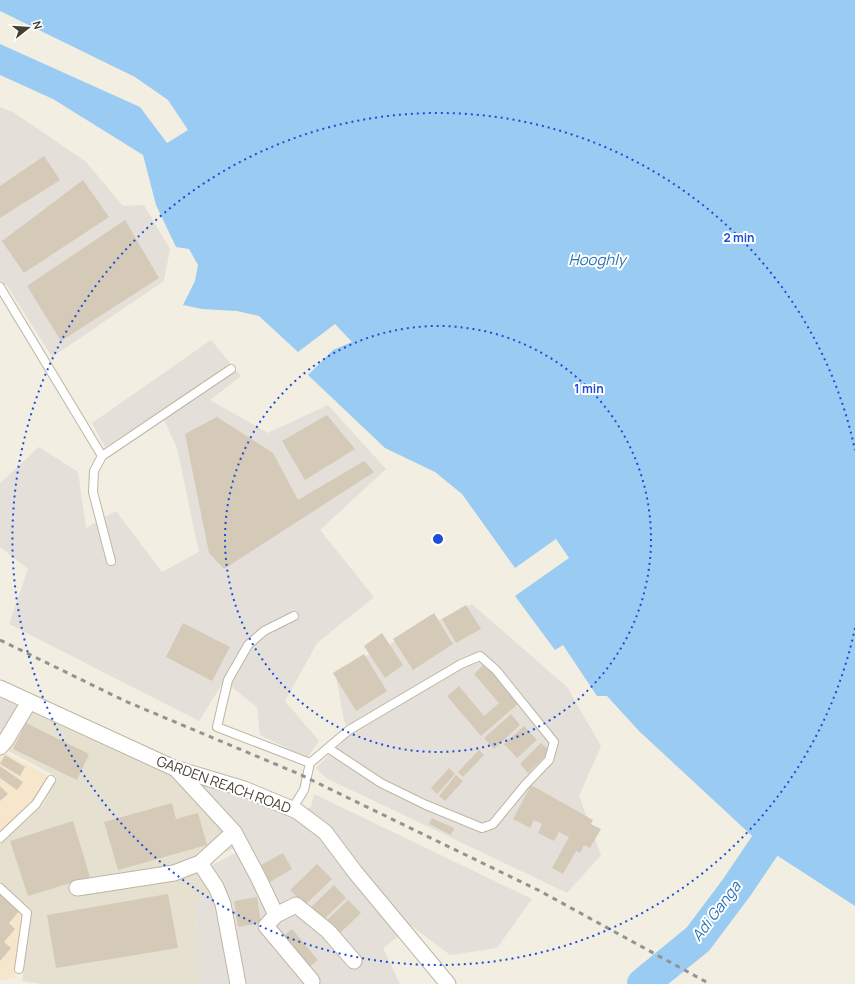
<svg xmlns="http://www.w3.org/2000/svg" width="855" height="984" viewBox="0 0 855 984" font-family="Manrope,sans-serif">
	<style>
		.residential { fill: #e6e0d0 }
		.commercial { fill: #f6e6cb }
		.industrial { fill: #e4dfd8 }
		.water { fill: #9acbf3 }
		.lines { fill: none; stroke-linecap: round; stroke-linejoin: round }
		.river { stroke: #9acbf3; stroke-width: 32 }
		.building { fill: #d4cab7 }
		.service-casing { stroke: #beb6a5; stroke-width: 10 }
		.minor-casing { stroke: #beb6a5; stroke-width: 17 }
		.service { stroke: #fff; stroke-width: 8 }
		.minor { stroke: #fff; stroke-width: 15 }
		.rail { stroke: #939393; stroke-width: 3; stroke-dasharray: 5 5; stroke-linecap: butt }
		.ring { fill: none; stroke: #1d4ed8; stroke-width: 2; stroke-dasharray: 2 4 }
		.labels { text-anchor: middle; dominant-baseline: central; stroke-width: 4; stroke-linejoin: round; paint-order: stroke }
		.street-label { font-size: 14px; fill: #443e33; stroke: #fff }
		.water-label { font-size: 15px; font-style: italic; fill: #2873b3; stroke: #fff }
		.centre { fill: #1d4ed8; stroke: #fff; stroke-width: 2 }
		.ring-label { font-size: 12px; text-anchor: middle; font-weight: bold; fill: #1d4ed8; stroke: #fff; stroke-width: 4; stroke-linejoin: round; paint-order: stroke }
	</style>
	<rect width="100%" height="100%" fill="#f2eee2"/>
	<path class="residential" d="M31,706L174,771L239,846L199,863L209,896L196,900L198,984H42L22,981L31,913L0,882V844L43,805L57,777L5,749Z"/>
	<path class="commercial" d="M2,751L50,777L34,803L0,836V753Z
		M0,892L23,913L15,978L0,980Z"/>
	<path class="industrial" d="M0,107L13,112L85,161L123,206L144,205L170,249L164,281L52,357L6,284L0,288Z
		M211,340L241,376L210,400L268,433L328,405L386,469L320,530L374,597L317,643L285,701L319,741L307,758L260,735L257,707L224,681L199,721L9,624L28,569L0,547V483L39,447L78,472L86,528L116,511L162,572L199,552L177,448L160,411L105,447L92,423Z
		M472,604L567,687L601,746L579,796L601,855L567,893L326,778L316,768L351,734L344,721L335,671Z
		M0,694L21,705L0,738Z
		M191,779L243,795L291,815L311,807L314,794L532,899L497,948L450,955L412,926L383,948L400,984H198L196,900L209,896L201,871L248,846Z"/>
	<path class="water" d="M0,0H855V906L764,847L639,731L607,696H597L563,645L555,650L515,596L569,558L556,539L515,568L462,494L435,472L385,448L308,375L333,350L352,342L335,324L298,352L259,316L237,311L202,309L183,305L195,281L198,265L189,249L176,247L156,205L143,155L53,99L0,75V44L140,107L167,143L188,130L168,100L135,77L0,11Z"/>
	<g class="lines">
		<path class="river" d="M643,984L698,939L737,887L764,847"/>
	</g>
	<path class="building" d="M44,156L60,180L0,218V186Z
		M83,180L109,217L24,273L2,241Z
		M125,220L159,278L61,341L27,286Z
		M327,415L355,449L305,480L282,441Z
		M217,417L273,453L298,500L364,461L374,472L224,569L209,553L185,434Z
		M466,605L481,629L456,643L442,619Z
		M434,613L453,644L413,670L393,639Z
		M183,623L230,647L212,681L166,657Z
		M382,633L403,665L385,678L364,646Z
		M364,654L387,691L356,711L333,673Z
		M485,663L519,703L481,736L447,696L459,686L484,716L499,703L474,674Z
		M511,714L520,725L494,749L484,738Z
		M26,723L89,754L77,780L13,749Z
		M524,726L537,740L517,758L504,744Z
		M541,743L550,751L528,773L520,764Z
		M479,750L484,755L463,777L458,772Z
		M5,755L25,767L20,776L0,764Z
		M0,766L23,782L17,790L0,778Z
		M449,768L455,774L437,794L431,788Z
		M456,775L463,781L445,801L439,796Z
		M531,785L593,820L591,824L601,829L590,848L584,845L580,853L576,851L563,874L552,868L569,837L559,832L554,841L538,833L542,824L534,820L530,828L513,819Z
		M0,786L8,794L0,801Z
		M172,803L176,819L198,813L207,845L118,870L104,822Z
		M432,818L454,828L451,835L429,824Z
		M73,821L90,877L28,896L10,841Z
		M283,853L292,869L270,882L261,865Z
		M317,864L332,879L305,905L290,890Z
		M334,885L346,898L321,922L309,909Z
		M0,890L21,909L9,923L15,929L4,942L11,948L0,961Z
		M168,894L178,948L56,968L47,915Z
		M257,897L261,923L238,927L234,901Z
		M348,900L361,913L336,937L324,923Z
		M292,929L318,960L306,970L280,939Z"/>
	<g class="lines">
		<defs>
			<path id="service" d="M0,287L102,456
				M111,561L93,492L94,471L102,456L231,369
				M294,616L264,631L248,645L228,680L217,727L310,763
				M292,809L304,790L310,763L349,730L461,664L480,656L496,670L554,742L549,760L525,785L493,824L482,828L426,805L381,783L328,748
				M0,838L36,804L51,780
				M0,888L27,913L19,969"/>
			<path id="minor" d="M0,688L174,768L244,789L297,811L325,832L355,872L448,984
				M0,747L6,740L29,702
				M175,768L234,832L258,877L276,915L296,905L328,931L354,961
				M200,863L216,887L223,904L238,984
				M77,888L174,873L200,863L234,832
				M276,915L266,926L312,981"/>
		</defs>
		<use href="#service" class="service-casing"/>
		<use href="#minor" class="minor-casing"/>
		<use href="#service" class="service"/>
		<use href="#minor" class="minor"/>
		<path class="rail" d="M0,640L125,701L299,774L540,891L710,984"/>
	</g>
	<g class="ring">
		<circle cx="438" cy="539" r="213"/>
		<path d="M855 628A426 426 0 1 1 855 450"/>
	</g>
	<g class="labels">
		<g class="street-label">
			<text transform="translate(224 784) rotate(20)">GARDEN REACH ROAD</text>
		</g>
		<g class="water-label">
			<text x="597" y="259">Hooghly</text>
			<text transform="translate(716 911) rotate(-53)">Adi Ganga</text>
		</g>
	</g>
	<circle cx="438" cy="539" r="6" class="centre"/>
	<g class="ring-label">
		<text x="739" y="242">2 min</text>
		<text x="589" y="393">1 min</text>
	</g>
	<g transform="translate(28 28) rotate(73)" stroke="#ffffff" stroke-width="3" paint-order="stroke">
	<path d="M0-3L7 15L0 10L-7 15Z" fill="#443e33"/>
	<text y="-6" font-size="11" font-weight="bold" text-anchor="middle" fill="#443e33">N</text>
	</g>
</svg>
